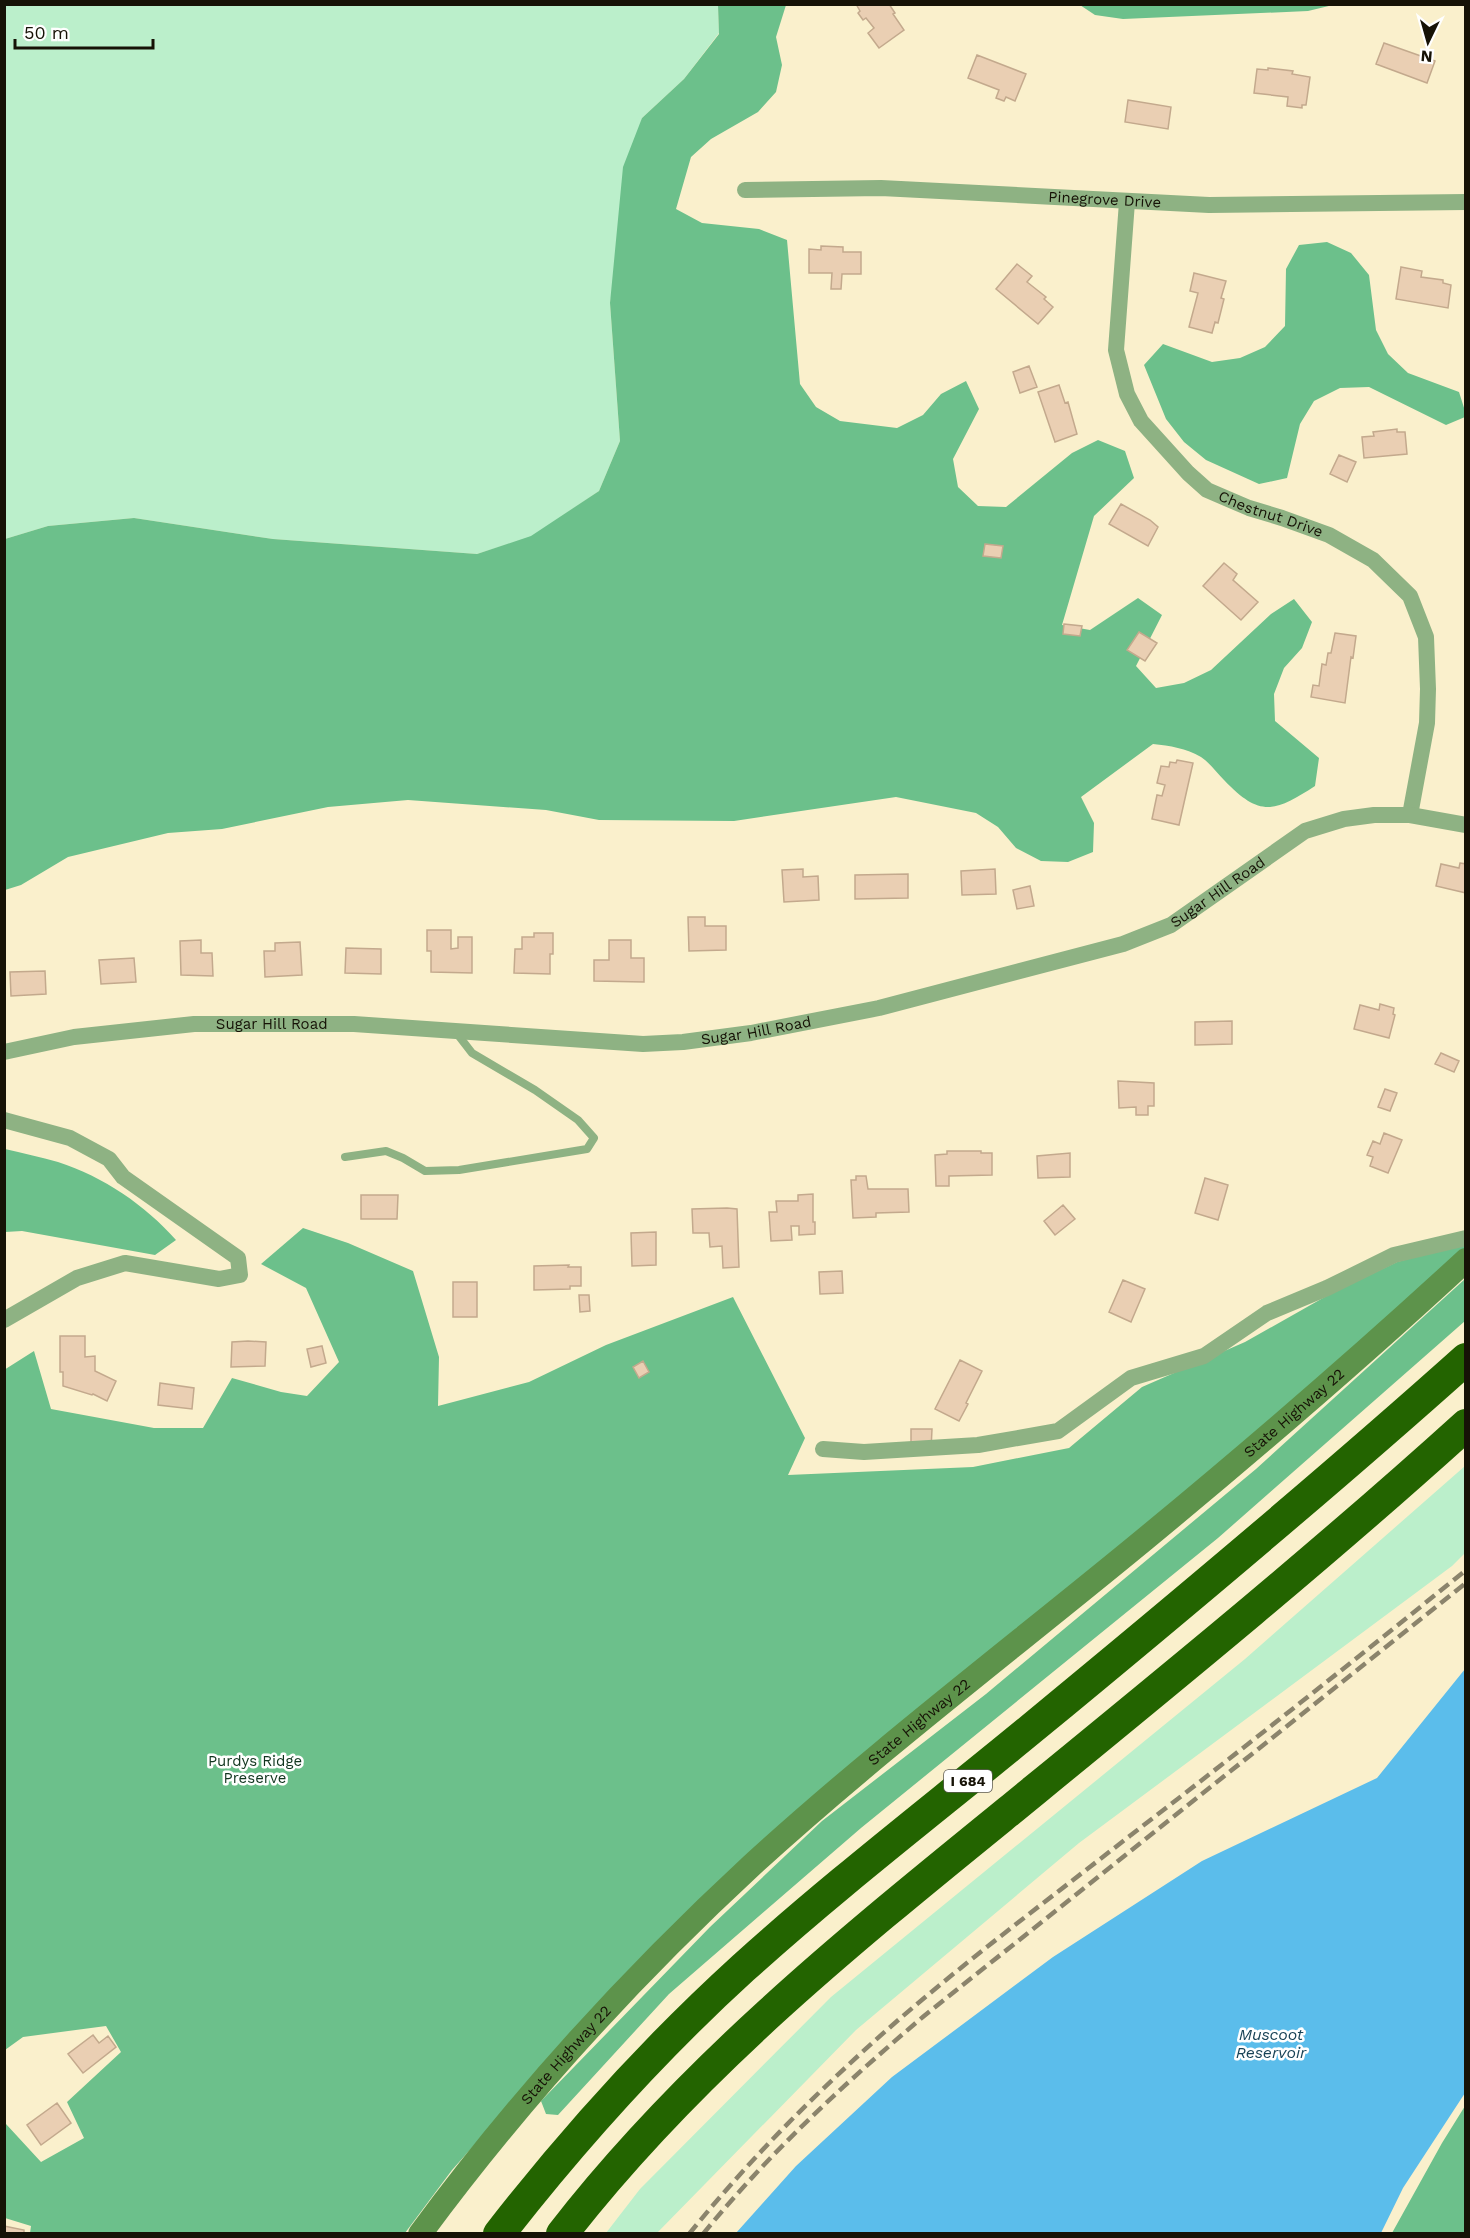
<svg xmlns="http://www.w3.org/2000/svg" width="1470" height="2238" viewBox="0 0 1470 2238" font-family="'Work Sans',sans-serif">
	<style>
		.green { fill: #bbefcb }
		.forest { fill: #6cc08b }
		.water { fill: #5bbdeb }
		.building { fill: #eacfb3; stroke: #c3a98d; stroke-width: 1.5 }
		.lines { fill: none; stroke-linecap: round; stroke-linejoin: round }
		.service { stroke: #8eb283; stroke-width: 8 }
		.minor { stroke: #8eb283; stroke-width: 16 }
		.secondary { stroke: #5d934b; stroke-width: 24 }
		.motorway { stroke: #236400; stroke-width: 32 }
		.rail { stroke: #8b846c; stroke-width: 4.5; stroke-dasharray: 12 6; stroke-linecap: butt }
		.labels { text-anchor: middle; dominant-baseline: central; stroke-width: 5; stroke-linejoin: round; paint-order: stroke }
		.shield { fill: #fff; stroke: #5c5951; stroke-width: 1.5 }
		.shield-label { font-size: 14px; font-weight: bold; fill: #161206 }
		.street-label { font-size: 15px; fill: #161206; stroke: #fff }
		.park-label { font-size: 15px; fill: #11351f; stroke: #fff }
		.water-label { font-size: 16px; font-style: italic; fill: #184256; stroke: #fff }
	</style>
	<rect width="100%" height="100%" fill="#faf0cc"/>
	<path class="green" d="M5,5H718L719,33L684,79L642,118L610,303L620,441L599,491L531,537L477,554L273,539L134,518L48,526L5,539Z
		M1465,1466V1553L1452,1566L1079,1843L856,2030L657,2233H606L640,2189L831,1997L1245,1659Z"/>
	<path class="forest" d="M718,5H786L776,37L782,65L776,92L758,112L711,139L691,157L676,209L702,223L759,229L787,240L800,384L816,407L840,421L897,428L923,415L941,394L966,381L979,409L953,459L958,487L978,506L1006,507L1072,453L1098,440L1125,451L1134,478L1094,516L1062,625L1090,630L1138,598L1162,615L1136,666L1156,688L1184,683L1211,670L1271,614L1294,599L1312,622L1302,648L1284,668L1274,694L1275,721L1319,758L1315,786C1275,812 1260,818 1224,780C1217,773 1210,763 1201,757C1186,748 1170,746 1153,744L1081,797L1094,823L1093,852L1068,862L1041,861L1016,848L998,827L976,813L896,797L734,821L599,820L546,810L408,800L328,807L222,829L168,833L68,857L21,885L5,890V539L48,526L134,518L273,539L477,554L531,536L599,491L620,441L610,303L623,167L642,118L684,79L719,34Z
		M1080,5H1333L1308,11L1123,19L1095,15Z
		M1327,242L1351,253L1369,275L1376,330L1388,354L1408,373L1459,392L1465,411V417L1446,425L1369,387L1340,388L1314,401L1300,424L1287,478L1259,484L1206,460L1184,442L1166,419L1144,365L1163,344L1212,362L1240,358L1265,347L1285,326L1286,269L1299,245Z
		M5,1149C22,1153 41,1157 58,1162C104,1177 145,1205 176,1240L155,1255L22,1231L5,1232Z
		M303,1228L348,1243L413,1271L439,1357L438,1406L529,1382L606,1345L733,1297L805,1438L788,1475L973,1467L1069,1448L1142,1387L1245,1342L1330,1294L1397,1262L1465,1244V1248L1311,1388L1126,1542L539,2072L452,2170L405,2233H30L31,2226L5,2218V2125L6,2124L41,2162L84,2138L67,2102L121,2052L106,2026L23,2037L5,2050L4,1370L34,1351L51,1409L154,1428H203L232,1378L281,1392L307,1396L339,1362L306,1288L261,1264Z
		M1465,1279V1321L1218,1538L861,1828L669,1994L558,2115L546,2114L541,2101L710,1927L822,1821L986,1694L1256,1469Z
		M1465,2106V2233H1392L1442,2143Z"/>
	<path class="water" d="M1465,1669V2093L1403,2188L1381,2233H736L796,2166L892,2077L1053,1957L1202,1861L1377,1778Z"/>
	<path class="building" d="M856,4H889L895,13L893,14L904,30L879,48L868,33L874,28L866,18L863,20L858,13L860,11Z
		M1384,43L1435,61L1427,83L1376,64Z
		M977,55L1026,74L1015,101L1006,97L1004,101L996,98L999,90L968,78Z
		M1268,68L1293,71L1292,74L1310,77L1306,105H1302V108L1287,106L1288,97L1254,93L1257,69L1268,70Z
		M1128,100L1171,107L1168,129L1125,122Z
		M821,246L843,247V252H861V274H842L841,289H831L832,273H809V249L821,250Z
		M1017,264L1032,276L1027,282L1046,297L1044,299L1053,307L1038,324L996,289Z
		M1401,267L1422,271L1421,277L1443,280V283L1451,285L1448,308L1396,299Z
		M1194,273L1226,281L1221,298L1224,299L1218,323L1215,322L1212,333L1189,327L1198,293L1190,291Z
		M1029,366L1037,387L1020,393L1013,372Z
		M1059,385L1065,403L1068,402L1077,434L1055,442L1038,392Z
		M1397,429V432H1405L1407,454L1364,458L1362,437L1374,436L1373,432Z
		M1339,455L1356,462L1347,482L1330,474Z
		M1121,504L1150,520L1158,527L1148,546L1109,524Z
		M985,544L1003,546L1001,558L983,556Z
		M1224,563L1237,574L1233,580L1258,602L1241,620L1203,586Z
		M1064,624L1082,626L1080,636L1063,634Z
		M1139,632L1157,643L1145,661L1127,650Z
		M1335,633L1356,636L1353,658L1351,657L1345,703L1311,697L1313,685L1319,686L1322,664L1326,665L1328,653H1331Z
		M1177,760L1193,763L1179,825L1152,819L1157,795L1162,796L1165,785L1157,783L1161,766L1169,767L1170,762L1176,763Z
		M1460,863L1466,864V893L1436,886L1441,864L1459,868Z
		M803,869V877L818,876L819,900L784,902L782,870Z
		M995,869L996,894L962,895L961,871Z
		M908,874V898L855,899V875Z
		M1030,886L1034,906L1017,909L1013,890Z
		M688,917H705V926H726V950L689,951Z
		M427,930H451V949L458,948V937H472V973L431,972V951H427Z
		M534,933H553V954H550V974L514,973L515,949H522V937H534Z
		M201,940V953H212L213,976L181,975L180,941Z
		M609,940H631V958H644V982L594,981V960H609Z
		M300,942L302,975L265,977L264,951H275V943Z
		M346,948L381,949V974L345,973Z
		M134,958L136,982L101,984L99,960Z
		M45,971L46,994L11,996L10,972Z
		M1380,1004L1394,1008L1393,1014L1395,1015L1389,1038L1354,1029L1360,1005L1379,1010Z
		M1232,1021V1044L1195,1045V1022Z
		M1441,1053L1459,1061L1454,1072L1435,1064Z
		M1118,1081L1154,1083V1106H1148V1115H1136V1107L1119,1108Z
		M1385,1089L1397,1093L1390,1111L1378,1107Z
		M1384,1133L1402,1140L1388,1173L1370,1166L1373,1157L1367,1155L1373,1141L1380,1144Z
		M947,1151H981V1153H992V1175L949,1176V1186H936L935,1155L947,1154Z
		M1070,1153V1177L1038,1178L1037,1156Z
		M856,1176H866L868,1189H908L909,1212L876,1213V1217L853,1218L851,1180H856Z
		M1205,1178L1228,1185L1218,1220L1195,1213Z
		M813,1194V1222H815V1234L799,1235V1226H791L792,1240L771,1241L769,1212H777L776,1201H798V1195Z
		M361,1195H398L397,1219H361Z
		M1063,1205L1075,1219L1055,1235L1044,1221Z
		M727,1208L737,1209L739,1267L723,1268L722,1246L710,1247L709,1233H693L692,1209Z
		M656,1232V1265L632,1266L631,1233Z
		M569,1265L568,1267H581V1286H570V1289L534,1290V1266Z
		M842,1271L843,1293L820,1294L819,1272Z
		M1123,1280L1145,1289L1131,1322L1109,1312Z
		M453,1282H477V1317H453Z
		M579,1295H589L590,1311L580,1312Z
		M60,1336H85V1357L95,1356V1371L116,1381L107,1401L93,1394L92,1395L63,1386V1372H60Z
		M248,1341L266,1342L265,1366L231,1367L232,1342Z
		M322,1346L326,1363L311,1367L307,1349Z
		M960,1360L982,1371L966,1403L968,1404L959,1421L935,1409Z
		M643,1361L649,1372L639,1378L633,1367Z
		M160,1383L194,1388L192,1409L158,1405Z
		M911,1429H932L931,1450H911Z
		M93,2035L99,2043L108,2036L116,2047L83,2073L68,2054Z
		M57,2103L71,2123L41,2145L27,2125Z
		M4,2226L24,2230V2234H4Z"/>
	<g class="lines">
		<path class="service" d="M345,1157L386,1151L403,1158L425,1171L459,1170L587,1149L594,1138L578,1120L535,1090L472,1053L455,1031"/>
		<g class="minor">
			<path id="s1" d="M745,190L881,188L1209,205L1466,202"/>
			<path id="s2" d="M1127,202L1116,350L1127,394L1141,421L1188,473L1207,490L1249,508L1282,518L1329,535L1373,560L1410,596L1426,637L1428,689L1427,723L1410,815"/>
			<path id="s3" d="M4,1052L74,1037L194,1024H354L643,1044L683,1042L751,1033L879,1008L1123,944L1171,925L1305,831L1344,819L1374,815H1410L1466,825"/>
			<path d="M4,1120L70,1138L109,1159L123,1177L238,1258L240,1275L219,1279L125,1263L77,1278L4,1320"/>
			<path d="M823,1449L864,1452L978,1445L1058,1431L1131,1378L1204,1356L1267,1313L1327,1288L1394,1255L1466,1238"/>
		</g>
		<path class="secondary" id="s4" d="M420,2234C518,2101 631,1977 752,1865C878,1750 1014,1647 1145,1539C1254,1449 1362,1356 1466,1260"/>
		<path class="motorway" d="M499,2234C573,2139 654,2049 743,1968C836,1884 935,1808 1031,1729C1178,1608 1324,1486 1466,1359
			M562,2234C689,2070 849,1941 1009,1811C1163,1685 1318,1559 1466,1425"/>
		<path class="rail" d="M689,2234C737,2175 789,2120 844,2069C934,1984 1034,1911 1131,1835C1244,1748 1355,1660 1466,1570
			M703,2234C769,2153 845,2083 924,2016L1466,1583"/>
	</g>
	<g class="labels">
		<rect class="shield" x="944" y="1770" width="48" height="22" rx="4.5"/>
		<g class="shield-label">
			<text x="968" y="1781">I 684</text>
		</g>
		<g class="street-label">
			<text stroke="none"><textPath href="#s1" startOffset="360">Pinegrove Drive</textPath></text>
			<text stroke="none"><textPath href="#s2" startOffset="388">Chestnut Drive</textPath></text>
			<text stroke="none"><textPath href="#s3" startOffset="1242">Sugar Hill Road</textPath></text>
			<text stroke="none"><textPath href="#s3" startOffset="270">Sugar Hill Road</textPath></text>
			<text stroke="none"><textPath href="#s3" startOffset="756">Sugar Hill Road</textPath></text>
			<text stroke="none"><textPath href="#s4" startOffset="1203">State Highway 22</textPath></text>
			<text stroke="none"><textPath href="#s4" startOffset="717">State Highway 22</textPath></text>
			<text stroke="none"><textPath href="#s4" startOffset="231">State Highway 22</textPath></text>
		</g>
		<g class="park-label">
			<text x="255" y="1761">Purdys Ridge<tspan x="255" dy="17">Preserve</tspan></text>
		</g>
		<g class="water-label">
			<text x="1271" y="2034">Muscoot<tspan x="1271" dy="18">Reservoir</tspan></text>
		</g>
	</g>
	<rect width="1470" height="2238" fill="none" stroke="#161206" stroke-width="12"/>
	<g transform="translate(1428 42) rotate(185)" stroke="#ffffff" stroke-width="4.5" paint-order="stroke">
	<path d="M0-4.5L10 22L0 15L-10 22Z" fill="#161206"/>
	<text y="-9" font-size="16" font-weight="bold" text-anchor="middle" fill="#161206">N</text>
	</g>
	<path d="M15 39v9h138v-9" fill="none" stroke="#161206" stroke-width="3"/>
	<text x="24" y="39" font-size="18" fill="#161206" stroke="#ffffff" stroke-width="4.5" paint-order="stroke">50 m</text>
</svg>
